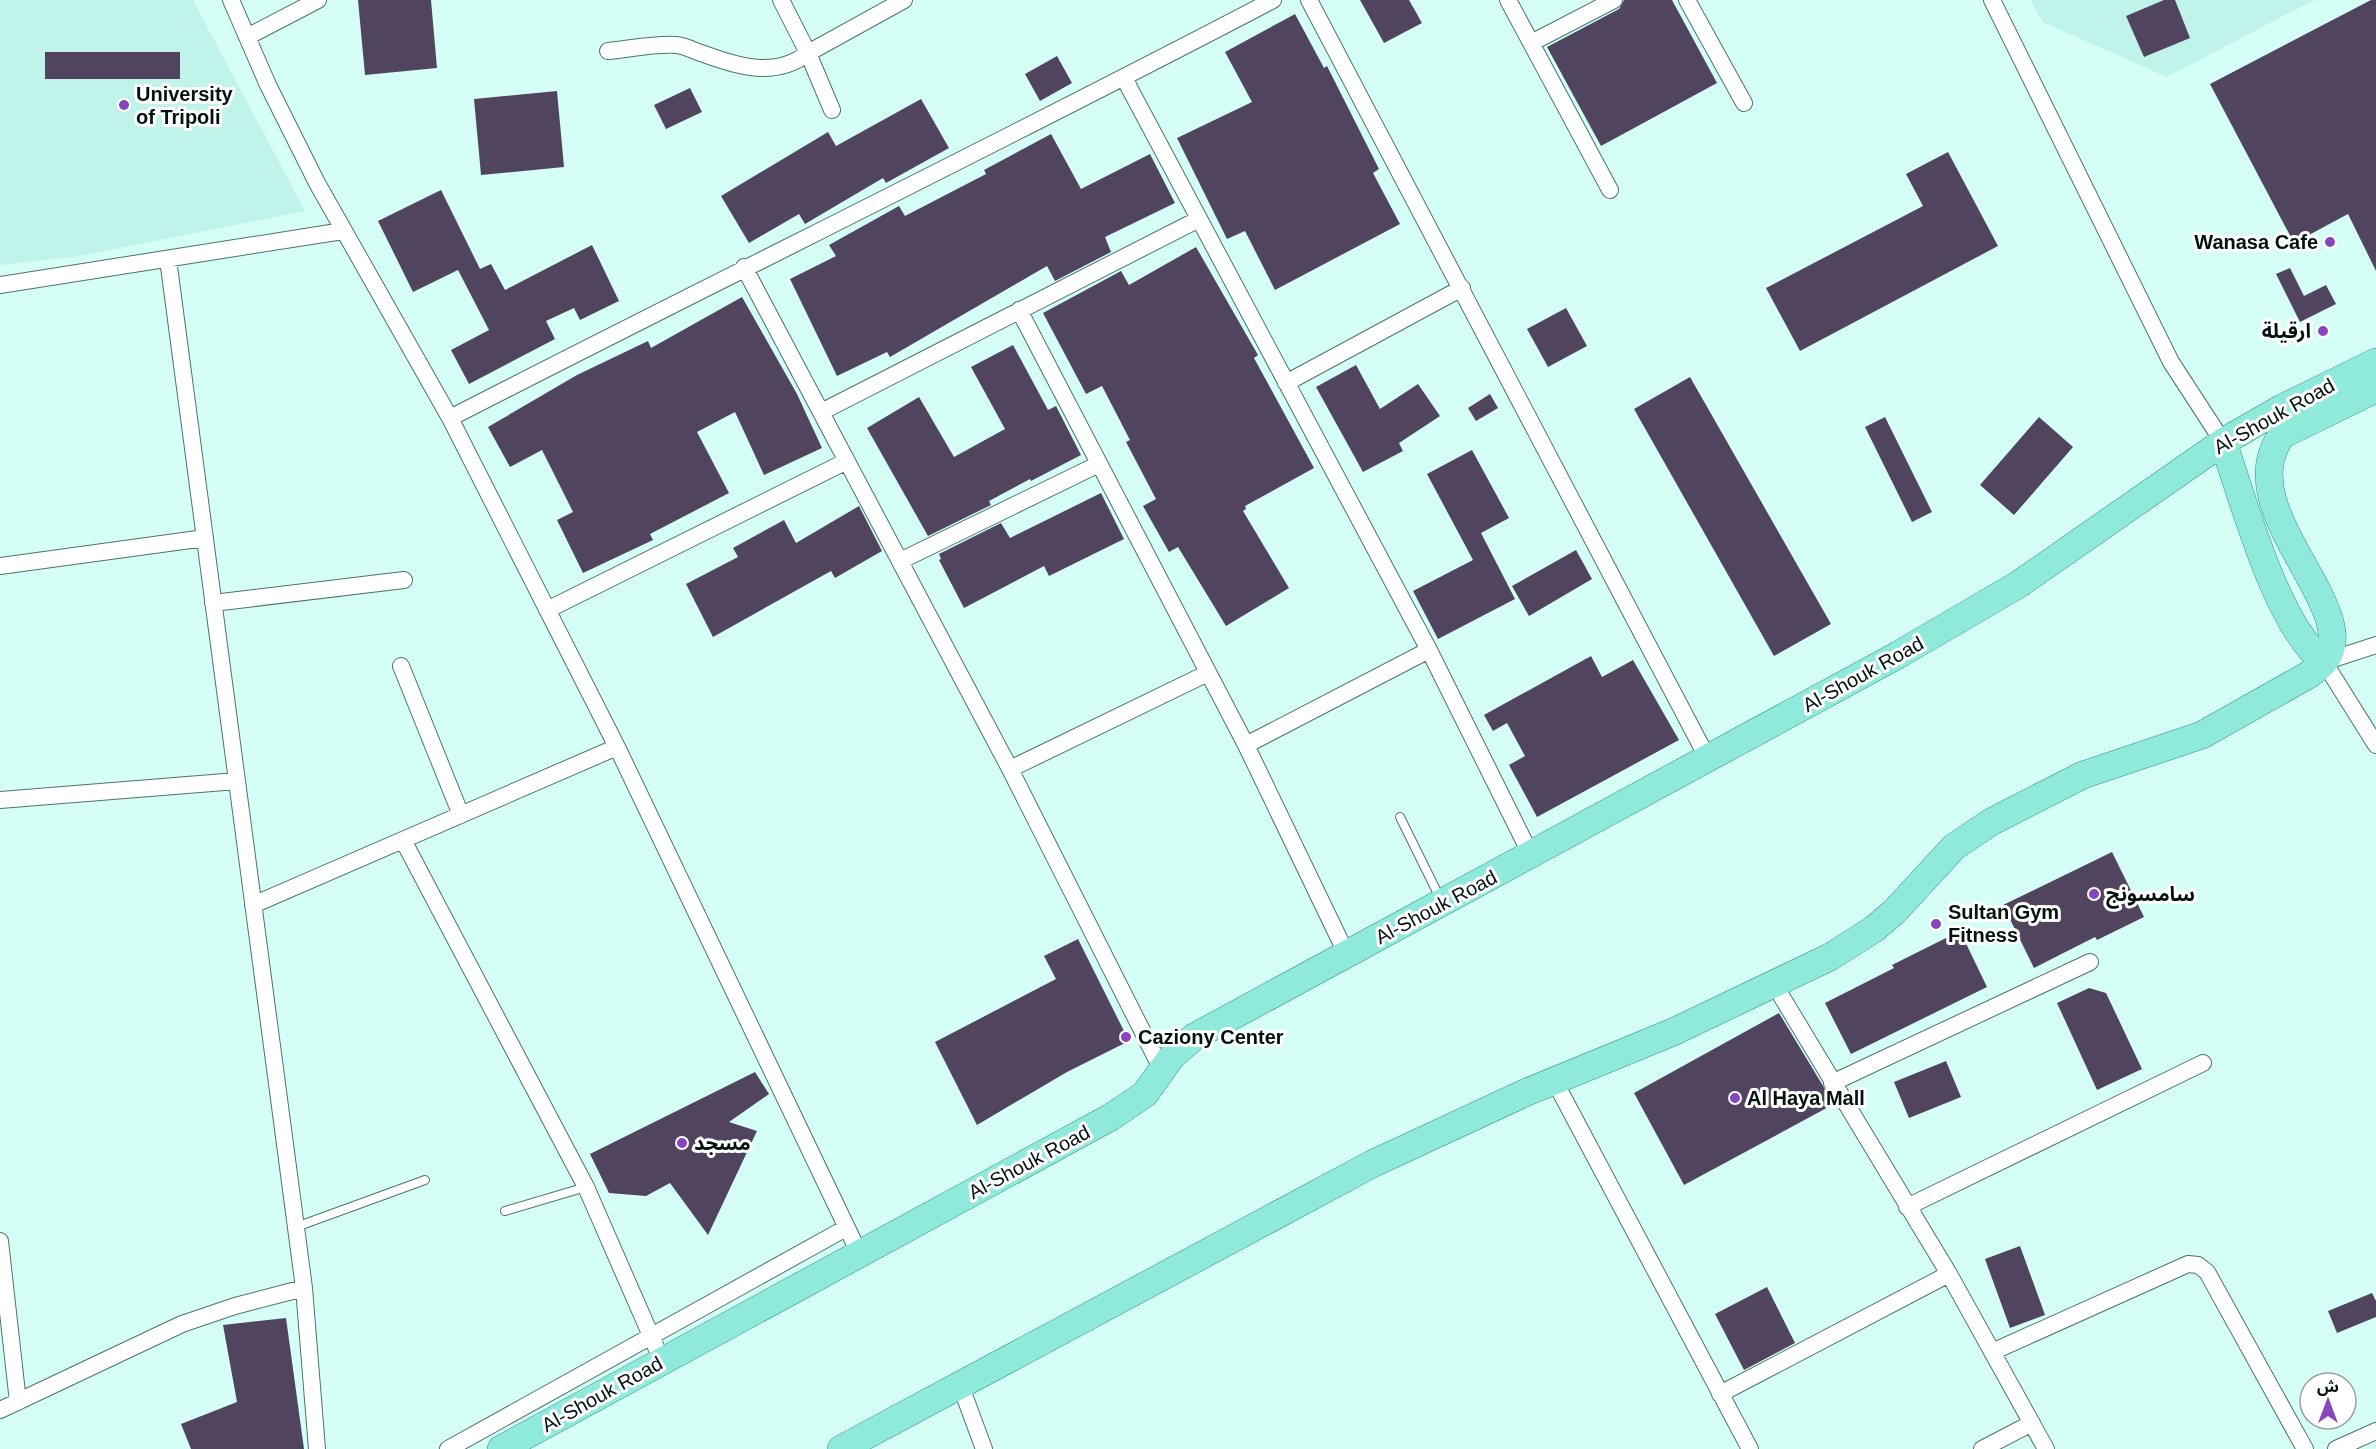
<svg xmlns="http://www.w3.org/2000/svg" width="2376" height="1449" viewBox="0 0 2376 1449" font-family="Helvetica,'Noto Sans Arabic',sans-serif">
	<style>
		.built { fill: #c0f3e9 }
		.building { fill: #50445e }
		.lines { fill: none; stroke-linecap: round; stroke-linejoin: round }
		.service-casing { stroke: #4d736c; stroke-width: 10 }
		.minor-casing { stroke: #4d736c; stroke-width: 18 }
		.primary-casing { stroke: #2f9585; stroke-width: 28 }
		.service { stroke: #fff; stroke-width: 8 }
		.minor { stroke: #fff; stroke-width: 16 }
		.primary { stroke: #90eadc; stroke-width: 27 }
		.poi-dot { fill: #8646bc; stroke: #fff; stroke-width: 2 }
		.labels { text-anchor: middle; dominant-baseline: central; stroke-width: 6; stroke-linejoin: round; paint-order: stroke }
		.poi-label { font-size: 20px; font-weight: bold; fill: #04120f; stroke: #fff; text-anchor: start }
		.street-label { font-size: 20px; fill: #04120f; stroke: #fff }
	</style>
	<rect width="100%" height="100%" fill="#d5fff6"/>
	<path class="built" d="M0,0H193L305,211L80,256L0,265Z
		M2030,0H2314L2167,77L2043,22Z"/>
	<path class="building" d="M358,0H431L437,68L365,75Z
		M1360,0H1409L1422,23L1384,43Z
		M1624,0H1672L1717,83L1601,146L1547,47L1619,9Z
		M2164,0H2175L2190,38L2144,57L2126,16Z
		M2371,0H2376V271L2348,214L2294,243L2210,84Z
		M1295,14L1324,68L1327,66L1379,169L1373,173L1400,224L1275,290L1245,231L1227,239L1177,138L1252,102L1225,52Z
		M45,52H180V79H45Z
		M1057,56L1072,83L1040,101L1025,74Z
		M690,88L702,112L666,129L654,105Z
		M557,91L564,167L481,175L474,99Z
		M921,99L949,148L886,183L883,178L805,224L799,214L749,243L721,196L828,132L836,146Z
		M1051,134L1081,189L1150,154L1175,203L1105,237L1111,252L1055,281L1047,266L890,357L887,352L837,376L790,279L836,256L829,245L899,206L905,216L986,174L984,170Z
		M1948,152L1998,246L1800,351L1766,288L1923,206L1906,174Z
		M441,190L480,269L491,264L505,290L592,245L619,301L580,320L574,308L546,321L555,339L469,384L451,350L489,330L458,270L413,292L378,221Z
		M1196,247L1258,355L1254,358L1314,468L1245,506L1246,509L1243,511L1289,588L1226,626L1178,547L1169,552L1143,506L1156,499L1126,442L1130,440L1102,386L1086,394L1043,313L1121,271L1129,285Z
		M2290,268L2304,296L2326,285L2336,304L2300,322L2276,274Z
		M742,297L797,394L822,448L764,475L735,412L697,432L729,493L650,534L653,540L583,573L557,520L573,512L542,450L510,467L488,427L577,375L648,341L651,348Z
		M1566,308L1587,346L1548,367L1527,329Z
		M1013,345L1048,410L1056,406L1081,455L1031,481L1030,479L989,501L991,505L928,536L867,428L919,397L954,457L1005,429L971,367Z
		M1356,365L1380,409L1418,384L1440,416L1399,443L1403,451L1363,472L1316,387Z
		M1690,377L1831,624L1774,656L1634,409Z
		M1490,394L1498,408L1476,421L1468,408Z
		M1885,417L1932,512L1912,522L1865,427Z
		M2039,417L2073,447L2014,515L1980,485Z
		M1472,450L1509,518L1481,533L1515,599L1438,639L1413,591L1473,560L1427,474Z
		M1101,493L1124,539L1049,576L1044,566L964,608L939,560L941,559L939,554L1001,523L1010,538Z
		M859,506L882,551L835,578L831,571L713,637L686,584L738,557L733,548L784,520L796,543Z
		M1576,550L1592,579L1529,616L1512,586Z
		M1591,656L1602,677L1633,660L1679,740L1537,817L1509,765L1525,756L1507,723L1493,731L1484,715Z
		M2112,852L2144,917L2097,940L2095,937L2034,968L2003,905Z
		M1960,931L1987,987L1851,1054L1825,1003L1894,968L1892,965Z
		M1078,939L1129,1041L1067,1072L977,1125L935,1042L1056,979L1044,956Z
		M2089,988L2106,993L2142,1069L2097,1090L2057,1003Z
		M1779,1013L1834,1104L1684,1185L1634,1093Z
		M1946,1061L1961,1097L1909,1118L1894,1082Z
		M755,1072L769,1094L729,1122L757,1131L708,1235L670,1183L646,1196L609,1193L590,1154Z
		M2020,1246L2045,1315L2010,1328L1985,1259Z
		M1767,1287L1795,1343L1744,1370L1715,1314Z
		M2372,1293L2376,1301V1317L2337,1333L2328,1311Z
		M286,1318L304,1449H191L181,1424L237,1402L223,1325Z"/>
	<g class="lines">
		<defs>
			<path id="service" d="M1400,817L1441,900
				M505,1211L586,1187
				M296,1227L425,1180"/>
			<path id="minor" d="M231,0L268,85L317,183L450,418L617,747L859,1253
				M781,0L808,53L832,110
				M1309,0L1708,759
				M1508,0L1610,190
				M1687,0L1744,103
				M1992,0L2171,362L2223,442
				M247,37L318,0
				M1533,42L1614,0
				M608,51C630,49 656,43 677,45C686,46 696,52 704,54C739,67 776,78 808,53L904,0
				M1124,78L1429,650L1531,855
				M168,259L304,1288L317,1449
				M744,267L1010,769L1162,1070
				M0,285L343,231
				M1019,310L1246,745L1347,955
				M1286,383L1462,288
				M821,412L1199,219
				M450,418C723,278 1000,143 1273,0
				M900,561L1099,464
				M0,566L205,538
				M213,603L404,580
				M547,610L847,461
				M2376,645L2324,662L2376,745
				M401,666L461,815
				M1246,745L1429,650
				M1010,769L1208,673
				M0,800L237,781
				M403,840L586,1187L662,1361
				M253,905L617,747
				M1774,984L1949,1274L2046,1449
				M1554,1080L1750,1449
				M1832,1083L2090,962
				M1907,1207L2203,1063
				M0,1241L18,1402
				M1992,1352L2188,1264L2198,1265L2207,1272L2305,1449
				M960,1384L984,1449
				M1720,1394L1949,1274
				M0,1410L182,1324L235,1306L304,1288
				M448,1449L846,1228
				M1982,1449L2032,1423
				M2336,1449L2376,1431"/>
			<path id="primary" d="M2223,442C2244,501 2276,625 2324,662
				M501,1449L1111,1117L1145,1094L1172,1056L1194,1037L1898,655L2019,584L2223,442L2282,408L2376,362
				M841,1449L1372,1164L1527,1092L1673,1032L1830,957L1874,929L1894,912L1954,847L1991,822L2083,775L2202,735L2310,674C2314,670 2320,667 2324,662C2367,610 2227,509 2282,435L2376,389"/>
		</defs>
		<use href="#service" class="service-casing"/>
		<use href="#minor" class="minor-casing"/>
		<use href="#primary" class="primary-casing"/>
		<use href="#service" class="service"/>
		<use href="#minor" class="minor"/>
		<use href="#primary" class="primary"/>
	</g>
	<g class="poi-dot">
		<circle cx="124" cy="105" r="6"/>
		<circle cx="2330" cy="242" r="6"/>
		<circle cx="2323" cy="331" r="6"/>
		<circle cx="2094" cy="894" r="6"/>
		<circle cx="1936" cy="924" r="6"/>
		<circle cx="1126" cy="1037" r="6"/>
		<circle cx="1735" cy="1098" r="6"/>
		<circle cx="682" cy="1143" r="6"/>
	</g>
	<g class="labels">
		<g class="poi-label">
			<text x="136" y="94">University<tspan x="136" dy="23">of Tripoli</tspan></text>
			<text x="2318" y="242" text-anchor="end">Wanasa Cafe</text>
			<text x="2311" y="331" text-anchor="end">ارقيلة</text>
			<text x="2106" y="894">سامسونج</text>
			<text x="1948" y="912">Sultan Gym<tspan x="1948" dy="23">Fitness</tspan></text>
			<text x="1138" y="1037">Caziony Center</text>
			<text x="1747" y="1098">Al Haya Mall</text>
			<text x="694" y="1143">مسجد</text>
		</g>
		<g class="street-label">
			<text transform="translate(2274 416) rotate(-29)">Al-Shouk Road</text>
			<text transform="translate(1863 674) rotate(-29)">Al-Shouk Road</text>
			<text transform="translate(1436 907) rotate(-28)">Al-Shouk Road</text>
			<text transform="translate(1029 1162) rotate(-28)">Al-Shouk Road</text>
			<text transform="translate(602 1394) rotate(-29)">Al-Shouk Road</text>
		</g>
	</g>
	<g transform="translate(2328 1401)"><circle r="28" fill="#ffffff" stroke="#9ba09f" stroke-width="1.5"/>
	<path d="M0-4.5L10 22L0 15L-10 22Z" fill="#8646bc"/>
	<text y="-9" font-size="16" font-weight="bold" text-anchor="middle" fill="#04120f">ش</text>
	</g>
</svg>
